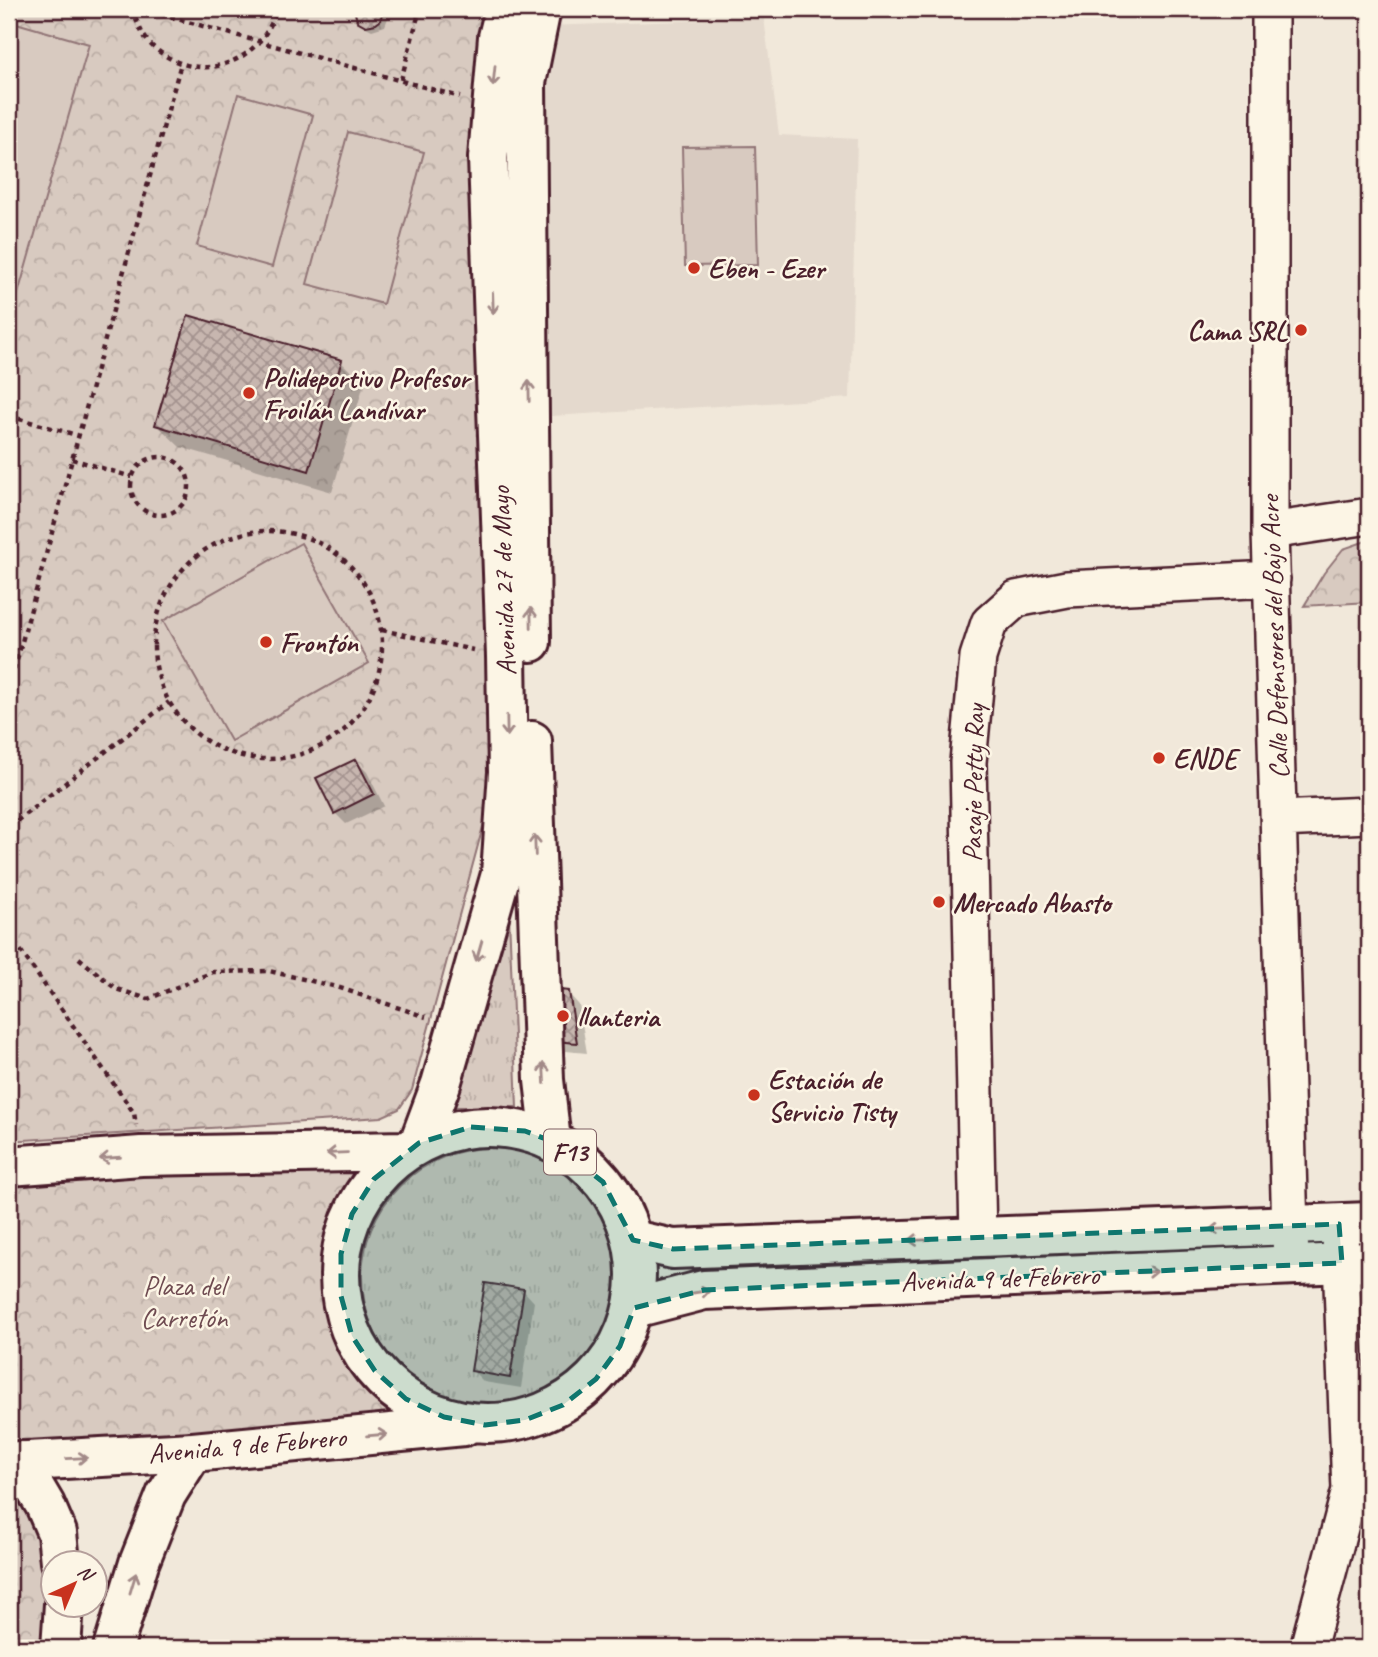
<svg xmlns="http://www.w3.org/2000/svg" width="1378" height="1657" viewBox="0 0 1378 1657" font-family="Caveat,sans-serif">
	<style>
		.built { fill: #e4d9cd }
		.grass { fill: url(#grass-tufts); stroke: #917476; stroke-width: 2 }
		.park { fill: url(#park-crowns); stroke: #917476; stroke-width: 2 }
		.garden { fill: #d8cac0; stroke: #917476; stroke-width: 2 }
		.shadow { fill: #0003 }
		.building { fill: url(#building-cross-hatch); stroke: #4a1f2b; stroke-width: 2 }
		.lines { fill: none; stroke-linecap: round; stroke-linejoin: round }
		.minor-casing { stroke: #4a1f2b; stroke-width: 40 }
		.major-casing { stroke: #4a1f2b; stroke-width: 44 }
		.highway-casing { stroke: #4a1f2b; stroke-width: 44 }
		.path { stroke: #4a1f2b; stroke-width: 4.5; stroke-dasharray: 5 5; stroke-linecap: butt }
		.minor { stroke: #fcf5e5; stroke-width: 35 }
		.major { stroke: #fcf5e5; stroke-width: 38 }
		.highway { stroke: #fcf5e5; stroke-width: 38 }
		.oneway { stroke: #a38a88 }
		.marked { fill: #0f766e; fill-opacity: 0.2; stroke: #0f766e; stroke-width: 5; stroke-dasharray: 14 9; stroke-linejoin: round }
		.poi-dot { fill: #c8321e; stroke: #fcf5e5; stroke-width: 2.5 }
		.labels { text-anchor: middle; dominant-baseline: central; stroke-width: 5; stroke-linejoin: round; paint-order: stroke }
		.shield { fill: #fcf5e5; stroke: #7f5f63; stroke-width: 2 }
		.shield-label { font-size: 26px; font-weight: bold; fill: #4a1f2b }
		.poi-label { font-size: 28px; font-weight: bold; fill: #4a1f2b; stroke: #fcf5e5; text-anchor: start }
		.street-label { font-size: 28px; fill: #4a1f2b; stroke: #fcf5e5 }
		.park-label { font-size: 28px; fill: #6e4a50; stroke: #fcf5e5 }
	</style>
	<defs>
		<pattern id="grass-tufts" width="24" height="20" patternUnits="userSpaceOnUse" patternTransform="scale(1.75)"><rect width="24" height="20" fill="#d8cac0"/><path d="M3 7l-1-3M5 7V3M7 7l1-3M15 17l-1-3M17 17v-4M19 17l1-3" fill="none" stroke="#bbada5"/></pattern>
		<pattern id="park-crowns" width="20" height="18" patternUnits="userSpaceOnUse" patternTransform="scale(1.75)"><rect width="20" height="18" fill="#d8cac0"/><path d="M2 6a3 3 0 1 1 6 0M12 15a3 3 0 1 1 6 0" fill="none" stroke="#bbada5"/></pattern>
		<pattern id="building-cross-hatch" width="8" height="8" patternUnits="userSpaceOnUse" patternTransform="scale(1.75)"><rect width="8" height="8" fill="#c7b6af"/><path d="M0 0l8 8M0 8l8-8" fill="none" stroke="#a4938f"/></pattern>
	</defs>
	<rect width="100%" height="100%" fill="#f1e8da"/>
	<filter id="ink" filterUnits="userSpaceOnUse"><feTurbulence type="fractalNoise" baseFrequency=".0143" numOctaves="2"/><feDisplacementMap in="SourceGraphic" scale="14" xChannelSelector="R" yChannelSelector="G"/><feConvolveMatrix kernelMatrix="1 2 1 2 8 2 1 2 1" color-interpolation-filters="sRGB"/></filter>
	<g filter="url(#ink)">
		<path class="built" d="M764,18L779,135L857,139L850,398L535,417L534,95L547,26Z"/>
		<path class="grass" d="M507,869L517,1107H440Z
			M362 1277a129 129 0 1 1 258 0a129 129 0 1 1-258 0Z"/>
		<path class="park" d="M9,9H493L502,756L412,1090L399,1109L381,1117L9,1141Z
			M1369,540V602L1304,606L1324,573L1343,549Z
			M371,1156C355,1178 334,1202 326,1230C311,1281 328,1360 370,1395C382,1405 399,1412 412,1419L9,1443V1181Z
			M9,1490L31,1504L45,1543L52,1591L49,1648H9Z"/>
		<path class="garden" d="M9,21L89,44L10,322H9Z
			M238,94L313,115L272,267L197,246Z
			M348,132L424,152L383,304L307,284Z
			M755,146L758,265L685,266L682,147Z
			M301,543L369,663L231,741L163,621Z"/>
		<path class="shadow" d="M350,9H383L388,18L385,26L372,30L364,26L355,11Z
			M341,362L364,384L332,492L180,447L157,425Z
			M356,761L367,772L384,806L346,824L335,813Z
			M568,993L579,1005L587,1053L566,1051L555,1040Z
			M523,1290L534,1302L521,1388L484,1382L473,1371Z"/>
		<path class="building" d="M354,9H383V11L380,21L376,24L366,26L357,21Z
			M188,315L342,360L309,471L155,425Z
			M356,759L374,794L334,814L316,778Z
			M552,989L569,991L577,1043L553,1041Z
			M485,1283L524,1289L510,1378L471,1371Z"/>
		<g class="lines">
			<defs>
				<path id="minor" d="M1270,9V531L1291,1266
					M1270,531L1369,516
					M1279,819L1369,815
					M978,1238L968,762L978,657L989,623L1016,599L1067,589L1272,579
					M1308,1648L1350,1490L1340,1234"/>
				<path id="major" d="M531,642L526,83L541,9
					M532,741L544,1080L551,1141
					M419,1143L441,1084L501,874L508,772L506,656L488,158L498,37L505,9
					M19,1461L45,1505L57,1533L60,1562
					M61,1648L64,1604
					M113,1648L139,1563L166,1495L193,1452"/>
				<path id="highway" d="M340 1275a148 148 0 1 1 296 0a148 148 0 1 1-296 0Z
					M9,1166L141,1156L405,1151
					M633,1240L673,1249L1369,1222
					M634,1308L704,1290L1369,1262
					M9,1462L193,1452L464,1426"/>
			</defs>
			<use href="#minor" class="minor-casing"/>
			<use href="#major" class="major-casing"/>
			<use href="#highway" class="highway-casing"/>
			<path class="path" d="M132,9C138,24 143,40 157,50C203,86 261,62 277,9
				M141,9L460,97
				M401,80L420,9
				M9,416L80,436
				M131 486a29 29 0 1 1 58 0a29 29 0 1 1-58 0Z
				M72,459L132,477
				M154 645a114 114 0 1 1 228 0a114 114 0 1 1-228 0Z
				M382,630L473,650
				M9,689L181,63
				M9,827L169,702
				M9,934L134,1113L136,1125
				M79,958L116,989L148,999L213,972L269,971L337,987L426,1017"/>
			<use href="#minor" class="minor"/>
			<use href="#major" class="major"/>
			<use href="#highway" class="highway"/>
		</g>
		<defs><path id="oneway-shaft" d="M-6 0H5M1.5-3L5.5 0L1.5 3" fill="none" stroke-width="1.6" stroke-linecap="round" stroke-linejoin="round" transform="scale(1.75)"/></defs>
		<g class="oneway">
			<use href="#oneway-shaft" transform="translate(494 76) rotate(96)"/>
			<use href="#oneway-shaft" transform="translate(493 303) rotate(88)"/>
			<use href="#oneway-shaft" transform="translate(529 391) rotate(-91)"/>
			<use href="#oneway-shaft" transform="translate(531 618) rotate(-91)"/>
			<use href="#oneway-shaft" transform="translate(507 726) rotate(89)"/>
			<use href="#oneway-shaft" transform="translate(535 845) rotate(-92)"/>
			<use href="#oneway-shaft" transform="translate(479 951) rotate(106)"/>
			<use href="#oneway-shaft" transform="translate(544 1073) rotate(-93)"/>
			<use href="#oneway-shaft" transform="translate(337 1153) rotate(178)"/>
			<use href="#oneway-shaft" transform="translate(110 1158) rotate(176)"/>
			<use href="#oneway-shaft" transform="translate(1220 1229) rotate(178)"/>
			<use href="#oneway-shaft" transform="translate(919 1240) rotate(178)"/>
			<use href="#oneway-shaft" transform="translate(1147 1272) rotate(-2)"/>
			<use href="#oneway-shaft" transform="translate(700 1292) rotate(-9)"/>
			<use href="#oneway-shaft" transform="translate(377 1435) rotate(-5)"/>
			<use href="#oneway-shaft" transform="translate(77 1458) rotate(-3)"/>
			<use href="#oneway-shaft" transform="translate(133 1583) rotate(-73)"/>
		</g>
	</g>
	<path class="marked" d="M471,1127L525,1131L551,1141L603,1182L633,1240L673,1249L1339,1224L1342,1263L704,1290L634,1308L620,1346L596,1379L563,1405L525,1420L485,1425L444,1417L406,1399L375,1371L352,1336L341,1296V1254L352,1214L374,1179L419,1143Z"/>
	<g class="poi-dot">
		<circle cx="694" cy="268" r="7"/>
		<circle cx="1301" cy="330" r="7"/>
		<circle cx="249" cy="393" r="7"/>
		<circle cx="266" cy="642" r="7"/>
		<circle cx="1159" cy="758" r="7"/>
		<circle cx="939" cy="902" r="7"/>
		<circle cx="563" cy="1016" r="7"/>
		<circle cx="754" cy="1095" r="7"/>
	</g>
	<g class="labels">
		<rect class="shield" x="544" y="1129.5" width="52" height="45" rx="5"/>
		<g class="shield-label">
			<text x="570" y="1152">F13</text>
		</g>
		<g class="poi-label">
			<text x="708" y="268">Eben - Ezer</text>
			<text x="1287" y="330" text-anchor="end">Cama SRL</text>
			<text x="263" y="377">Polideportivo Profesor<tspan x="263" dy="32">Froilán Landívar</tspan></text>
			<text x="280" y="642">Frontón</text>
			<text x="1173" y="758">ENDE</text>
			<text x="953" y="902">Mercado Abasto</text>
			<text x="577" y="1016">llanteria</text>
			<text x="768" y="1079">Estación de<tspan x="768" dy="32">Servicio Tisty</tspan></text>
		</g>
		<g class="street-label">
			<text transform="translate(503 581) rotate(-92)">Avenida 27 de Mayo</text>
			<text transform="translate(1274 637) rotate(-92)">Calle Defensores del Bajo Acre</text>
			<text transform="translate(973 783) rotate(-89)">Pasaje Petty Ray</text>
			<text transform="translate(1000 1278) rotate(-2)">Avenida 9 de Febrero</text>
			<text transform="translate(247 1445) rotate(-5)">Avenida 9 de Febrero</text>
		</g>
		<g class="park-label">
			<text x="184" y="1285">Plaza del<tspan x="184" dy="32">Carretón</tspan></text>
		</g>
	</g>
	<rect width="1378" height="1657" fill="none" stroke="#fcf5e5" stroke-width="35"/>
	<rect x="18" y="18" width="1343" height="1622" fill="none" stroke="#4a1f2b" stroke-width="2.5" filter="url(#ink)"/>
	<g transform="translate(74 1584) rotate(44)"><circle r="33" fill="#fcf5e5" stroke="#b59f9b" stroke-width="2"/>
	<path d="M0-5L12 26L0 18L-12 26Z" fill="#c8321e"/>
	<text y="-10" font-size="19" font-weight="bold" text-anchor="middle" fill="#4a1f2b">N</text>
	</g>
</svg>
